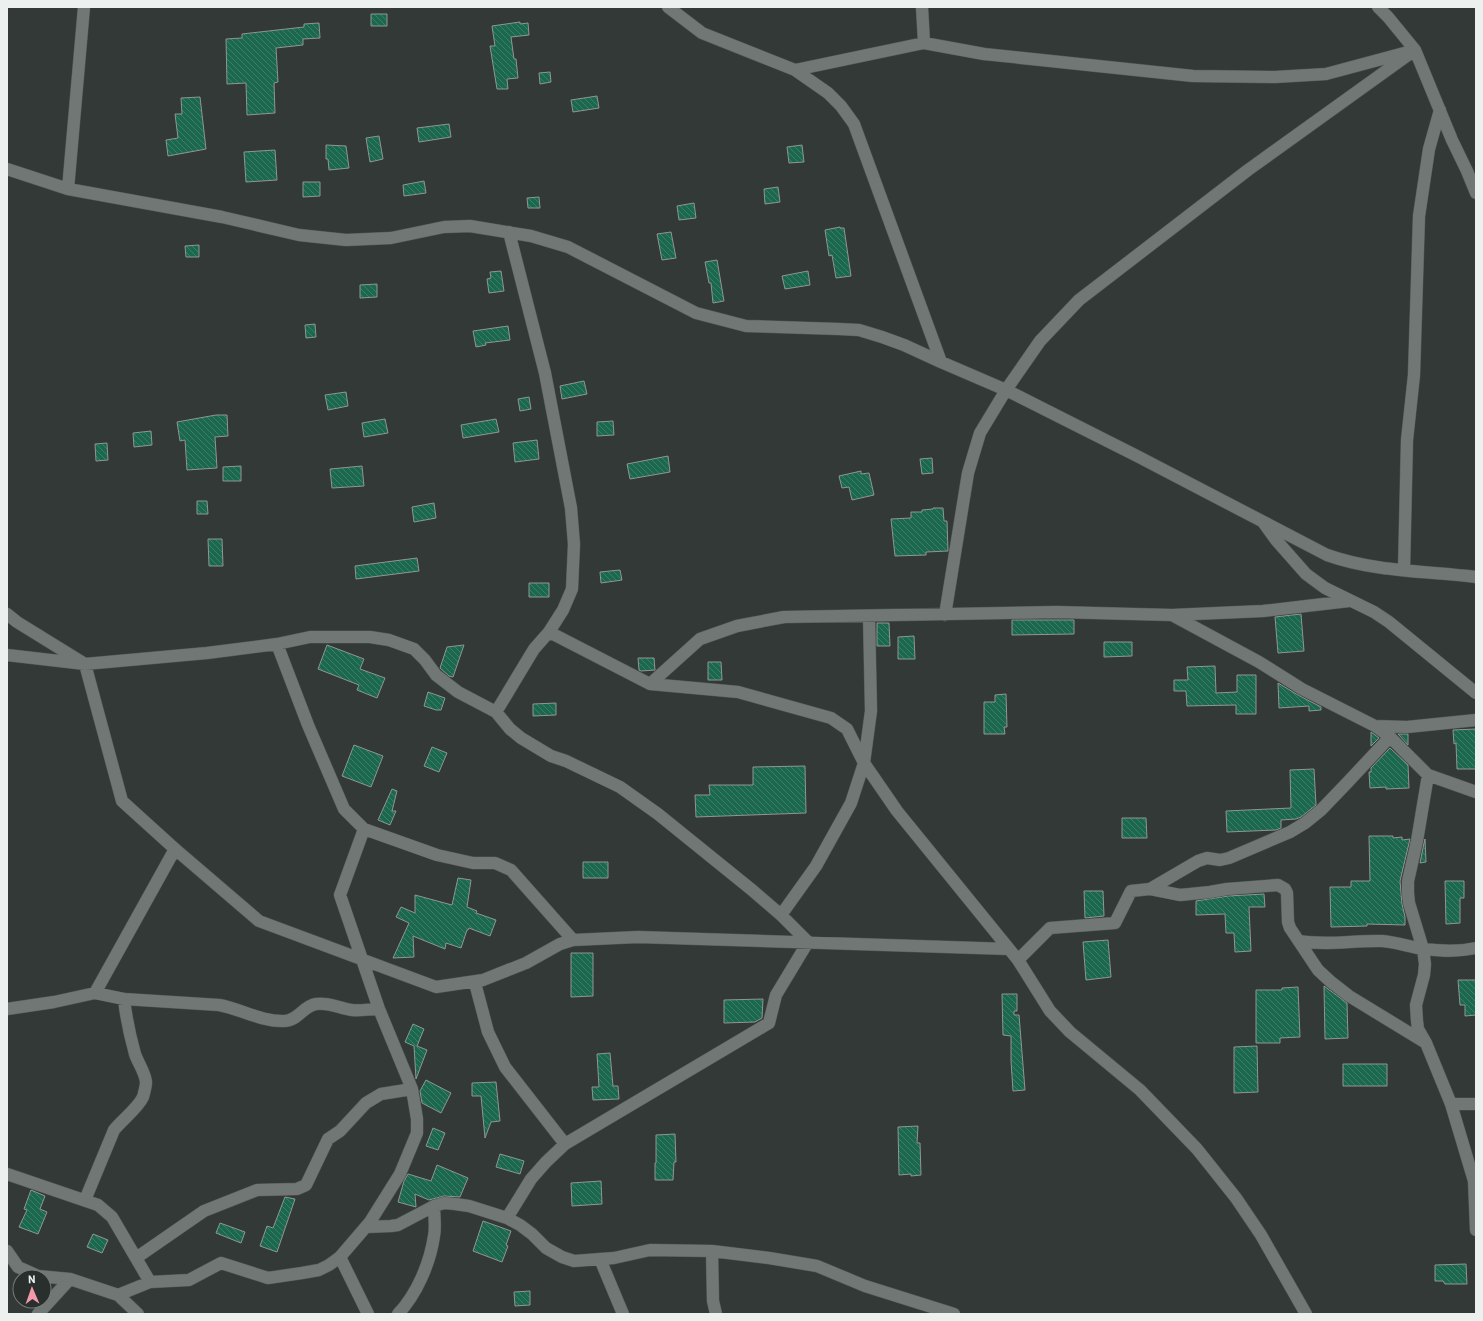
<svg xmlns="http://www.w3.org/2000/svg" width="1483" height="1321" viewBox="0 0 1483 1321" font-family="Barlow,sans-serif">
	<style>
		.building { fill: url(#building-back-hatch); stroke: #8f9693 }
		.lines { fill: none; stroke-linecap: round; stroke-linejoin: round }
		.street-casing { stroke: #515754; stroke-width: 13 }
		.street { stroke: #707774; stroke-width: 12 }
	</style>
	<defs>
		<pattern id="building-back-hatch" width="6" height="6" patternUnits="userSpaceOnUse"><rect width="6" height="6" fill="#1c684f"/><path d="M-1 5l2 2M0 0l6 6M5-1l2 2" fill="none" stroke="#3d7e69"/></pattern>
	</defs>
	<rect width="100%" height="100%" fill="#333937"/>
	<path class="building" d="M371,14H387V26H371Z
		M520,22V24L528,23L529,35L511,37L514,59H516L518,78L507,79L508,89H497L490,46H495L492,26Z
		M319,23L320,38L303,39V45L276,48L278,82L274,83L275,113L247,115L246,83L227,84L226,39L242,38V34L304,27V24Z
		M550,72L551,82L540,84L539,73Z
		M597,96L599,108L573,112L571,100Z
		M200,97L206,149L168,156L166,140L178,138L175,114H182L181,98Z
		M449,124L451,137L419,142L417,128Z
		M379,136L383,159L370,162L366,138Z
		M326,145L346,146L349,168L329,170L328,159H326Z
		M802,145L804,162L789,163L787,147Z
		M275,150L277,180L246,182L244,152Z
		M424,181L426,193L404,196L403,185Z
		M303,182H320V196L303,197Z
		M778,187L780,202L765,204L764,189Z
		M539,197L540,208H528L527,198Z
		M694,203L696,218L679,220L677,206Z
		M840,227V228H844L851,276L836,278L832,255L829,256L825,230Z
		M671,232L676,258L662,260L657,234Z
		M199,245V257H186L185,246Z
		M717,260L724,301L713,303L711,283H709L705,262Z
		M501,271L504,291L489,293L487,279L491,278L490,272Z
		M808,271L810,285L785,289L782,276Z
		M377,284V297L360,298V285Z
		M315,324L316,337L306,338L305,325Z
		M508,326L510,340L485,343L486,345L476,347L473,331Z
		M584,381L587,394L562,399L560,386Z
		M346,392L348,406L328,410L325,395Z
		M529,397L531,409L520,411L518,399Z
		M216,415H227L228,436L215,437L217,468L187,470L185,440L180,441L177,422Z
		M385,419L388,433L364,437L362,423Z
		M496,419L499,432L463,438L461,425Z
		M613,421L614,435L597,436V422Z
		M151,431L152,445L134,447L133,433Z
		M537,440L539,459L515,462L513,443Z
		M107,443L108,460L96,461L95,444Z
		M668,456L670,472L630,479L627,464Z
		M932,458L933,473L922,474L920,459Z
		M241,466V481H223V467Z
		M362,466L364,486L332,488L330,469Z
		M861,471V474L869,473L874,495L852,500L849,487L842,488L839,476Z
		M197,501H207L208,514H197Z
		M434,503L436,518L414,522L412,507Z
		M933,508H943L944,521H947L948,551L926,552V555L895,556L891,519L911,518V512H922V510L933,509Z
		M208,539H222L223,566H209Z
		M417,558L419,571L356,579L355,566Z
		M620,570L622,580L601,583L600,572Z
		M529,583H549V597H529Z
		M1301,614L1304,651L1278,653L1275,617Z
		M1012,620H1074V634L1012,635Z
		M877,623H889L890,646H877Z
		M914,636L915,659H898V637Z
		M1104,642H1132V656L1104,657Z
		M327,645L364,659L360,669L385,678L377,698L357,690L359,685L318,669Z
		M464,645L453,677L449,676L440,668L447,647Z
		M638,658H654L655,670L641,671L639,670Z
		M708,662H721L722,680H708Z
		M1215,666L1216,693L1237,692V675H1256V714H1236V705L1187,706L1186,691H1174V680H1188L1187,667Z
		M1278,683L1298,695L1321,707V710L1309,711V706L1279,708Z
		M428,692L445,698L441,710H436L424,706Z
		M1006,694L1007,727H1004L1005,734H984V702H995V695Z
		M556,703V715L533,716V704Z
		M1476,729V769H1457L1456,743L1454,744L1453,730Z
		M1371,732L1379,738L1371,746Z
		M1398,734H1408V745Z
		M354,745L383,756L371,787L342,776Z
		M432,747L447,753L439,772L424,766Z
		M1390,748L1408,765L1409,788L1386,789V787L1370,788L1369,772H1371V768Z
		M805,766L806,813L696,817L695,795H710L709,785H753V767Z
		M1314,769L1316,805L1301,817L1296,819L1281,820V828L1276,830L1227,832L1226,811L1291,808L1290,770Z
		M392,789L397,791L392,811H396L390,825L378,820Z
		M1122,818H1146L1147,838H1122Z
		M1369,836H1393V838L1402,837V840L1410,839L1400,881L1402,904L1405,917V925L1367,924V926L1331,927L1330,887H1351V881H1370Z
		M1425,839L1426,862L1420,863L1424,843Z
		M583,862H608V878H583Z
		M458,878L471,880L467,907L477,911L476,913L496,920L490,936L469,928L468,930H467L461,948L446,943L445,949L413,936L414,957L393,958L409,923L396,917L401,907L415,913V895L452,905Z
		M1445,881H1464V898H1460V923L1446,924Z
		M1084,891H1103L1104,916L1085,918Z
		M1264,894L1265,907H1249L1251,951L1235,952L1234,933H1226L1225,914L1196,915V901L1228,896Z
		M1108,940L1111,977L1086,980L1083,942Z
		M571,953H593V996L571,997Z
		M1458,980H1476V1015L1465,1016V1005H1460Z
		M1324,986L1347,1003L1348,1038L1325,1039Z
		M1298,987L1300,1037L1280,1038V1043H1256V990H1282V988Z
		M1002,994H1017V1011H1014V1015H1019L1025,1090L1013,1091L1011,1061V1036L1003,1035Z
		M763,999L762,1018L755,1022L724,1023V1000Z
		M413,1024L424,1029L417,1046L427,1050L416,1079L414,1046L405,1042Z
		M1257,1046L1258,1092L1234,1093V1047Z
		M610,1053L613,1086H618L619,1099L593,1100L592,1087H599L597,1054Z
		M1343,1064H1387V1086H1343Z
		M426,1080L451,1093L441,1113L422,1103L420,1091Z
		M496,1082L500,1121L491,1122L485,1138L481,1096H472V1083Z
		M918,1126L917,1143H920L921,1175L911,1176V1174L899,1175L898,1127Z
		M433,1128L445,1133L438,1150L426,1146Z
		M675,1134L676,1162H674L673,1180H655V1163H656V1135Z
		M500,1154L524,1161L520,1174L496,1167Z
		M437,1165L468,1178L460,1197L444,1196L429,1200L415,1194L416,1207L398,1202L404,1181L408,1174L431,1181Z
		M601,1181L602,1204L572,1206L571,1183Z
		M31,1190L45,1196L40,1209L47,1212L38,1234L19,1227L27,1210L24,1209Z
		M285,1197L295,1199L277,1252L260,1246L267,1226L273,1228Z
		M483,1221L511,1231L506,1245L508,1246L502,1262L473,1251Z
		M220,1223L245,1232L241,1243L216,1233Z
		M93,1234L108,1240L102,1253L87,1247Z
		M1466,1264L1467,1284H1445L1443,1281H1435V1265Z
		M530,1291V1305L515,1306L514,1292Z"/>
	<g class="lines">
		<defs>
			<path id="street" d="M668,7L702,33L795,70L828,93L841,106L854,124L941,362
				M922,7L924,43
				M1378,7L1388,17L1415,50L1452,140L1467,171L1476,193
				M795,70L924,43L984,54L1193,76L1275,77L1326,74L1408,52
				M7,169L68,189L222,217L299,235L346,240L391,238L444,227L470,226L531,236L568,247L696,313L746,326L839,329L859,330L882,337L904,345L941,362L1006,390L1137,456L1327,555C1375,572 1426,571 1476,577
				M68,189L84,7
				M1263,522L1276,540L1306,574L1325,588L1374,612L1389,622L1476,693
				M1404,570L1407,440L1414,375L1419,216L1429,149L1440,110
				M7,614L17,622L85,664L122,801L175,849L95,993
				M945,615L968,473L980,433L1006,390L1040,341L1079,300L1248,170L1415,50
				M1172,615L1259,662L1302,689L1375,726L1390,737L1428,775L1476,792
				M549,632L650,684L738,692L831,718L847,729L864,763L897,811L1018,960L1050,1011L1070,1032L1140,1090L1197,1149L1236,1198L1261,1235L1306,1314
				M7,655L85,664L207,653L277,644L310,637H370L389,640L414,649L425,660L436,675L458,692L496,712L510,729L521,738L551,756L566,761L620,787L658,814L752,890L781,915L808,942L776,995L769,1023L565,1144L546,1162L531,1179L507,1218
				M650,684L700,639L737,626L784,617L1056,612L1172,615L1263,611L1349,601
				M496,712L534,649L549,632L563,610L572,589L574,544L571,508L545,373L509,232
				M1375,726L1407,727L1476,720
				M1428,775L1417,841L1408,881V893L1409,903L1423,949L1425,964L1424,975L1416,1005L1417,1021L1418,1029L1426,1043L1451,1104L1474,1181L1476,1230
				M364,829L437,855L473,863H495L511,870L573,940
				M175,849L259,921L436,987L483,980L526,963L560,944L573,940L638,937L1009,949
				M1150,889L1198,861L1207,858L1220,860L1229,858L1290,832L1305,823L1321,810L1346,784L1390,737
				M781,915L816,866L851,803L864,763L871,711L869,616
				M1299,941C1327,946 1354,940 1382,941C1396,942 1410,947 1424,949C1443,951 1457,952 1476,948
				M1018,960L1050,928L1115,923L1131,891L1150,889L1180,895L1210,892L1227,889L1278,885L1285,889L1287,893L1288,922L1290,928L1318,970L1331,982L1349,996L1426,1043
				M475,983L488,1032L505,1067L565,1144
				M7,1009L54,1002L95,993L124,999L219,1005C241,1009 262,1022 284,1021C298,1021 303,1006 316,1004C329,1002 339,1008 352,1010C361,1011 370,1009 379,1009
				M1451,1104H1476
				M7,1174L98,1205L112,1217L150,1282
				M85,1200L114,1130C122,1120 138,1108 143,1097C144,1093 146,1087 146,1082C145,1072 138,1063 135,1054C130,1036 126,1017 124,999
				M366,1227L391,1226L398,1225L434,1206L444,1203L455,1204L469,1206L507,1218L520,1225L532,1234L546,1248L562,1257L574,1261L614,1258L650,1250L712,1251L769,1258L817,1266L865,1286L954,1314
				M7,1251L18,1267L38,1276L70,1279L118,1295L138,1314
				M712,1251L713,1301L716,1314
				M340,1257L368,1314
				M136,1258L204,1211L257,1190L297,1189L306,1185L328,1139L340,1131L366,1103L381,1094L412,1089
				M600,1259L623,1314
				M118,1295L150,1282L189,1280L221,1263L268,1278L302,1273L319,1270L329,1265L340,1257L370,1222L400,1174L417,1133V1119L412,1089L379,1009L340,895L364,829L344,809L308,725L277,644
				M38,1314L70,1279
				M398,1314C417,1294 430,1263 434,1236C436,1227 434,1215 434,1206"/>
		</defs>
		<use href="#street" class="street-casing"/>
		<use href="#street" class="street"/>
	</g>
	<rect width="1483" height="1321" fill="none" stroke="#ecf0ee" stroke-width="16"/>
	<g transform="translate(32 1289) rotate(358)"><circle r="19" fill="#292f2d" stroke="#777c7a"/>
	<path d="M0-3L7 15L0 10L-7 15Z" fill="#f39aa8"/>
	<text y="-6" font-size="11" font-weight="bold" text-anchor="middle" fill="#ecf0ee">N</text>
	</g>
</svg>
